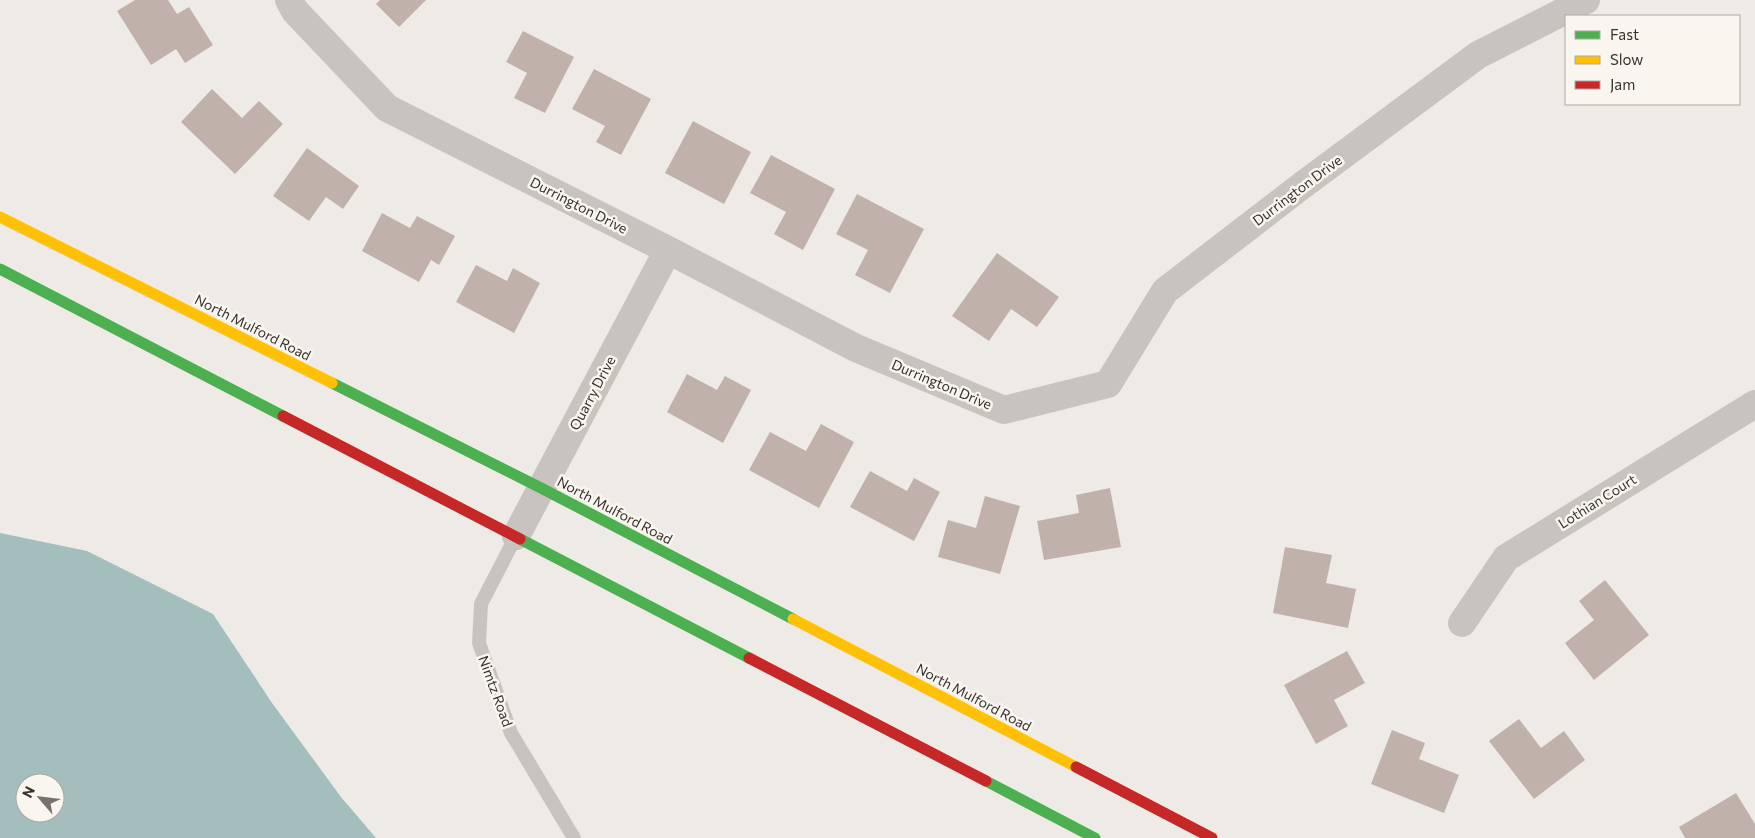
<svg xmlns="http://www.w3.org/2000/svg" width="1755" height="838" viewBox="0 0 1755 838" font-family="Commissioner,sans-serif">
	<style>
		.water { fill: #a4bdbd; fill-rule: evenodd }
		.building { fill: #c0b1aa }
		.lines { fill: none; stroke-linecap: round; stroke-linejoin: round }
		.lane { stroke: #c8c3bf; stroke-width: 14 }
		.street { stroke: #c8c3bf; stroke-width: 28 }
		.fast { stroke: #4caf50; stroke-width: 11 }
		.slow { stroke: #ffc107; stroke-width: 11 }
		.jam { stroke: #c62828; stroke-width: 11 }
		.labels { text-anchor: middle; dominant-baseline: central; stroke-width: 5; stroke-linejoin: round; paint-order: stroke }
		.street-label { font-size: 14px; fill: #39312d; stroke: #f9f5ef }
	</style>
	<rect width="100%" height="100%" fill="#eeebe6"/>
	<path class="water" d="M0,533L87,551L213,614L272,703L341,797L376,838H0ZM25,783H55V813H25Z"/>
	<path class="building" d="M135,0H168L177,14L189,7L213,45L185,63L176,49L151,65L117,11Z
		M380,0H426L399,27L376,4Z
		M523,31L574,57L545,113L514,98L527,73L506,62Z
		M594,69L651,99L621,155L596,142L605,126L572,109Z
		M212,89L242,118L259,101L283,124L235,174L181,122Z
		M693,121L751,152L724,204L665,173Z
		M307,148L359,186L343,209L326,197L309,221L273,196Z
		M771,155L835,189L803,250L774,234L786,212L750,193Z
		M857,194L924,229L890,293L855,275L868,250L836,234Z
		M382,213L410,228L417,216L455,236L439,265L431,260L419,282L362,251Z
		M997,253L1059,297L1037,327L1011,309L989,341L952,316Z
		M476,265L507,281L513,268L540,283L514,333L456,302Z
		M687,374L717,390L725,376L751,390L723,443L667,412Z
		M821,424L854,442L819,508L749,470L770,432L806,451Z
		M870,471L907,491L914,478L940,492L914,541L850,507Z
		M1110,488L1121,547L1044,560L1037,521L1079,513L1076,495Z
		M985,496L1020,506L1000,574L938,557L948,520L976,528Z
		M1285,547L1332,555L1326,583L1356,589L1348,628L1273,613Z
		M1605,580L1649,635L1594,680L1565,643L1594,620L1579,601Z
		M1347,651L1365,683L1334,700L1348,726L1316,744L1284,685Z
		M1519,719L1541,748L1564,731L1585,760L1534,799L1489,741Z
		M1392,730L1425,743L1419,759L1459,775L1444,813L1371,784Z
		M1736,793L1755,824V838H1685L1679,827Z"/>
	<g class="lines">
		<path class="lane" d="M516,536L481,604L479,643L511,733L574,838"/>
		<path class="street" d="M289,0L295,11L387,108L668,250L856,348L1004,410L1108,384L1165,291L1304,184L1478,55L1586,0
			M516,536L668,250
			M1462,623L1506,558L1755,404"/>
		<path class="fast" d="M0,269L283,416
			M332,383L541,488L793,619
			M520,539L749,658
			M986,781L1095,838"/>
		<path class="slow" d="M0,217L332,383
			M793,619L1076,767"/>
		<path class="jam" d="M283,416L520,539
			M749,658L986,781
			M1076,767L1212,838"/>
	</g>
	<g class="labels">
		<g class="street-label">
			<text transform="translate(1297 190) rotate(-37)">Durrington Drive</text>
			<text transform="translate(579 205) rotate(27)">Durrington Drive</text>
			<text transform="translate(253 327) rotate(27)">North Mulford Road</text>
			<text transform="translate(942 384) rotate(23)">Durrington Drive</text>
			<text transform="translate(592 393) rotate(-62)">Quarry Drive</text>
			<text transform="translate(1597 501) rotate(-32)">Lothian Court</text>
			<text transform="translate(615 510) rotate(28)">North Mulford Road</text>
			<text transform="translate(496 691) rotate(70)">Nimtz Road</text>
			<text transform="translate(974 697) rotate(28)">North Mulford Road</text>
		</g>
	</g>
	<rect x="1565" y="15" width="175" height="90" fill="#f9f5ef" stroke="#aca7a1"/>
	<rect x="1575" y="31" width="25" height="8" fill="#4caf50" stroke="#aca7a1"/>
	<text x="1610" y="40" font-size="15" fill="#39312d">Fast</text>
	<rect x="1575" y="56" width="25" height="8" fill="#ffc107" stroke="#aca7a1"/>
	<text x="1610" y="65" font-size="15" fill="#39312d">Slow</text>
	<rect x="1575" y="81" width="25" height="8" fill="#c62828" stroke="#aca7a1"/>
	<text x="1610" y="90" font-size="15" fill="#39312d">Jam</text>
	<g transform="translate(40 798) rotate(298)"><circle r="24" fill="#f9f5ef" stroke="#aca7a1"/>
	<path d="M0-4L9 19L0 12L-9 19Z" fill="#78726e"/>
	<text y="-8" font-size="14" font-weight="bold" text-anchor="middle" fill="#39312d">N</text>
	</g>
</svg>
